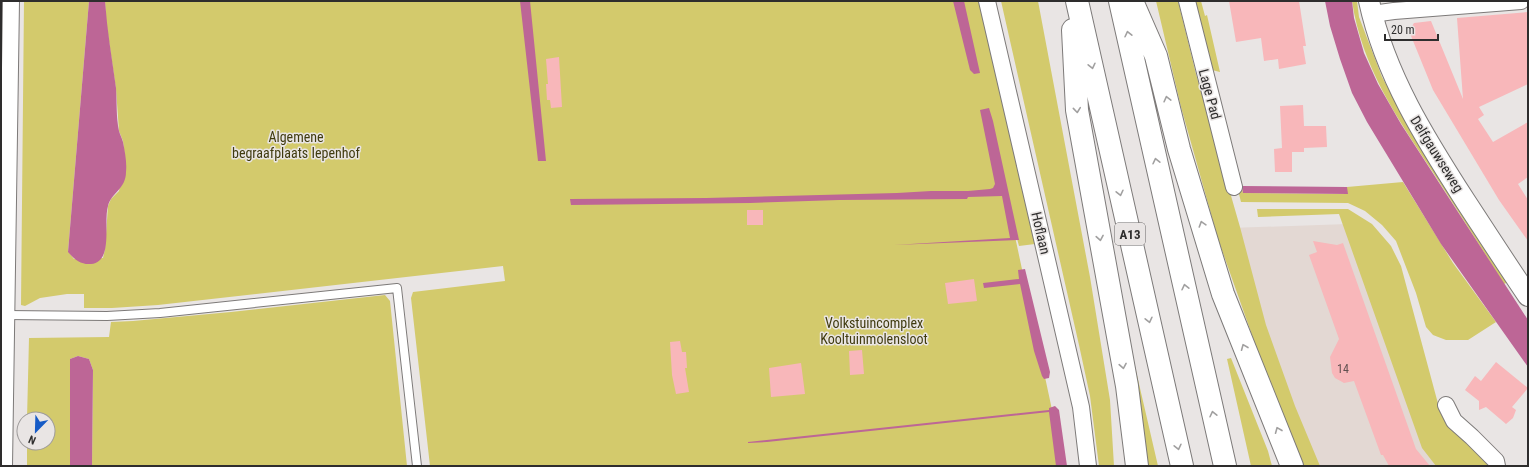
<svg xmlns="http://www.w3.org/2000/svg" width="1529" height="467" viewBox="0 0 1529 467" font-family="'Roboto Condensed',sans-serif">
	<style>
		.built { fill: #e3d8d3 }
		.green { fill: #d3ca6c }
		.water { fill: #bd6696 }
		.building { fill: #f8b7ba }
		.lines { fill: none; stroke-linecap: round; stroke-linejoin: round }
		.service-casing { stroke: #7d7a79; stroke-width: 10 }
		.minor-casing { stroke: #7d7a79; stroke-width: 18 }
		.tertiary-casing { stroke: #7d7a79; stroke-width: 22 }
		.motorway-casing { stroke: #7d7a79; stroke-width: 24 }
		.service { stroke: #fff; stroke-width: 8 }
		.minor { stroke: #fff; stroke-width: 16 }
		.tertiary { stroke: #fff; stroke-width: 20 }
		.motorway { stroke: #fff; stroke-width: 22 }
		.oneway { stroke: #a1a0a0 }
		.labels { text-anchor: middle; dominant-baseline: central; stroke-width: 3; stroke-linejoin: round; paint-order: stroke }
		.number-label { font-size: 12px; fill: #605050 }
		.shield { fill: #e9e5e4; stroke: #666464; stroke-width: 1 }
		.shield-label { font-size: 13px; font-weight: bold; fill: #2e2d2d }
		.street-label { font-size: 14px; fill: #2e2d2d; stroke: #e9e5e4 }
		.park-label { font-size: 14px; fill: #403b0f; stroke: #e9e5e4 }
	</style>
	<rect width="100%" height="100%" fill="#e9e5e4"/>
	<path class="built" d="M1348,224L1452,466H1313L1230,228Z"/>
	<path class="green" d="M24,1H89L69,240L68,251L74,259L103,258L105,249L108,206L111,199L119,191L125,158L123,141L119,131L116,89L106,21L105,1H979L1035,244L1019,246L1010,213L1064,466H430L411,298L413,292L505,281L503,266L158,305L112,308H84V294H67L40,298L25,306L21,305Z
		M1001,1H1038L1090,277L1110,400L1114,466H1099L1090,396L1079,345Z
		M1156,1H1178L1196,74L1240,227L1266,325L1295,406L1320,466H1302L1258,352L1218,239L1181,107Z
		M1192,1H1201L1205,16L1207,15L1220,72L1208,69Z
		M1352,1H1357L1359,17L1382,77L1430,164L1508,282L1504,284C1480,246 1456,208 1432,171C1396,116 1362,67 1352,1Z
		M1403,182L1453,263L1496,322L1468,340H1446L1433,335L1426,327L1416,293L1396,241L1382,225L1365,211L1348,203L1241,202L1237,186H1242L1243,193L1347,194V187Z
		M1257,209H1348L1372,224L1391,246L1401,266L1440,411L1450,429L1478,452L1490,466H1436L1422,448L1339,214L1258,217Z
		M385,295L390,301L407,466H92L93,370L89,359L78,356L70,359V466H27V443H48V419H27L29,338L109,337L111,322L133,321L231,312Z
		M1124,319L1158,466H1143Z
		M1231,358L1268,451L1272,466H1251L1227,359Z"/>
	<path class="water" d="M89,1H105C107,30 112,59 116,88C117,102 116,117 119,131C120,135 122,138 123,142C125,152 127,163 126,172C126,189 111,193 108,206C103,222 114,262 91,264C81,265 74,259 68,252Z
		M520,1H530L546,161H538Z
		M953,1H964L980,73L974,74L970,70Z
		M1325,1H1352L1354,18L1364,53L1378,84L1401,124L1528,320V367L1441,244L1367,122L1352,93L1340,59L1330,26Z
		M989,108L993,121L1019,240L894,245L1010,238L1002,196L968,197L967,199L839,200L750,203L571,205L570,199L706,198L897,193L931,191H968L990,189L993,188L995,184L980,110Z
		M1242,186L1347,187L1348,194L1243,193Z
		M1025,269L1050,372L1049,378L1044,379L1042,376L1034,351L1020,284L984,288L983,283L1019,279L1018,270Z
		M78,356L89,359L93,370L92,466H70V359Z
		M1055,406L1059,410L1067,466H1056L1049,412L767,442L748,443V442L1049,410V408Z"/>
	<path class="building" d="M1229,1H1299L1306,46H1303L1306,64L1279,69L1278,59L1264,61L1261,38L1236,42Z
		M1528,12V84L1479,107L1484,115L1478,119L1493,142L1528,122V177L1518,184L1528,200V241L1499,200L1433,90L1409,31L1414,23L1431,21L1463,99L1457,18Z
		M559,57L562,107L551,108L550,100H547L546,84H548L546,59Z
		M1303,105L1304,126H1326L1327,147L1304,148V152H1292V172H1275L1274,149L1282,148L1280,106Z
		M747,210H763V225H747Z
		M1313,241L1337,245L1343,243L1416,449L1430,466H1389L1383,455H1381L1354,381L1344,383L1335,378L1332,373L1330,357L1339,339L1309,255L1317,252Z
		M974,279L977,301L948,304L945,283Z
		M680,341L682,352H686L687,368H685L689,392L676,394L672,375L670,342Z
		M862,350L864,374L850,375L849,351Z
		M1496,362L1528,388L1512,407L1516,410L1513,418L1506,424L1486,407L1479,410V401L1465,390L1475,376L1481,381Z
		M801,363L805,394L771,397L769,368Z"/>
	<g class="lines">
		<defs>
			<path id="service" d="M6,315L107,316L160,313L397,288L417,466"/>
			<path id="minor" d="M987,1L1081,407L1088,466
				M1187,1L1234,187
				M1372,14L1394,11L1521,1
				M1446,405L1454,421L1472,437L1496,461L1497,466
				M4,466L11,1"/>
			<path id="tertiary" d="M1369,1C1385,75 1426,140 1466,202C1487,234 1507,265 1528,296"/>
			<path id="motorway" d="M1077,1L1182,466
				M1120,1L1225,466
				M1132,1L1156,56L1179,149L1223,294L1292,466
				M1073,30L1077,110L1127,386L1137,466"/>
		</defs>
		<use href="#service" class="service-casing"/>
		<use href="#minor" class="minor-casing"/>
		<use href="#tertiary" class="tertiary-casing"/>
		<use href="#motorway" class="motorway-casing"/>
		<use href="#service" class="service"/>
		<use href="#minor" class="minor"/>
		<use href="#tertiary" class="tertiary"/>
		<use href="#motorway" class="motorway"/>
	</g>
	<defs><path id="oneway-chevron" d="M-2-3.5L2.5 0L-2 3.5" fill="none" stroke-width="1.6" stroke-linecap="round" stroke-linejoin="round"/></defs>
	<g class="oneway">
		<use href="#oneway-chevron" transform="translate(1128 34) rotate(-103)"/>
		<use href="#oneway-chevron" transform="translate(1092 66) rotate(77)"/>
		<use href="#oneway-chevron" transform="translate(1167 99) rotate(-104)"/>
		<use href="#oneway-chevron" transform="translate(1077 110) rotate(84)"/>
		<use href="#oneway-chevron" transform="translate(1156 161) rotate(-103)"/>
		<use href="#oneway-chevron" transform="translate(1120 193) rotate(77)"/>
		<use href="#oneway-chevron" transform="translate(1202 224) rotate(-107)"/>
		<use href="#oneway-chevron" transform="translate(1100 238) rotate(80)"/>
		<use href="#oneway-chevron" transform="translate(1185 287) rotate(-103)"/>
		<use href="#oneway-chevron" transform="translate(1149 320) rotate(77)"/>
		<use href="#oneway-chevron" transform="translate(1244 347) rotate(-112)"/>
		<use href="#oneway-chevron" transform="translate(1123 366) rotate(80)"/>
		<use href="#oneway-chevron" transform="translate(1213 414) rotate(-103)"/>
		<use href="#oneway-chevron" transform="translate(1278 430) rotate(-112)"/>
		<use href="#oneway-chevron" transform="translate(1178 447) rotate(77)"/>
	</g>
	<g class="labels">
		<g class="number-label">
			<text x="1343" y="369">14</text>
		</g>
		<rect class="shield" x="1115" y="223" width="30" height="22" rx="3"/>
		<g class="shield-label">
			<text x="1130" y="234">A13</text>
		</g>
		<g class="street-label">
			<text transform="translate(1210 94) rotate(75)">Lage Pad</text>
			<text transform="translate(1437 154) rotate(58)">Delfgauwseweg</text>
			<text transform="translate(1041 233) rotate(77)">Hoflaan</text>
		</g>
		<g class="park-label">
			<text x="296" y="137">Algemene<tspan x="296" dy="16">begraafplaats Iepenhof</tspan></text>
			<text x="874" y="323">Volkstuincomplex<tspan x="874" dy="16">Kooltuinmolensloot</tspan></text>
		</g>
	</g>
	<rect width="1529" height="467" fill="none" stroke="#2e2d2d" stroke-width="4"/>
	<g transform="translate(36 431) rotate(203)"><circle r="19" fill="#e9e5e4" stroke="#9e9b9b"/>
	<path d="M0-3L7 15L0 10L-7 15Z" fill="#165bc6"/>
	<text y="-6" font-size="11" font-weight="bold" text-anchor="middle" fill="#2e2d2d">N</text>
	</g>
	<path d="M1385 34v6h53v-6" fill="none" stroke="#2e2d2d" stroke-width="2"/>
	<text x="1391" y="34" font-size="12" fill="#2e2d2d" stroke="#e9e5e4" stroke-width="3" paint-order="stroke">20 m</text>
</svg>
